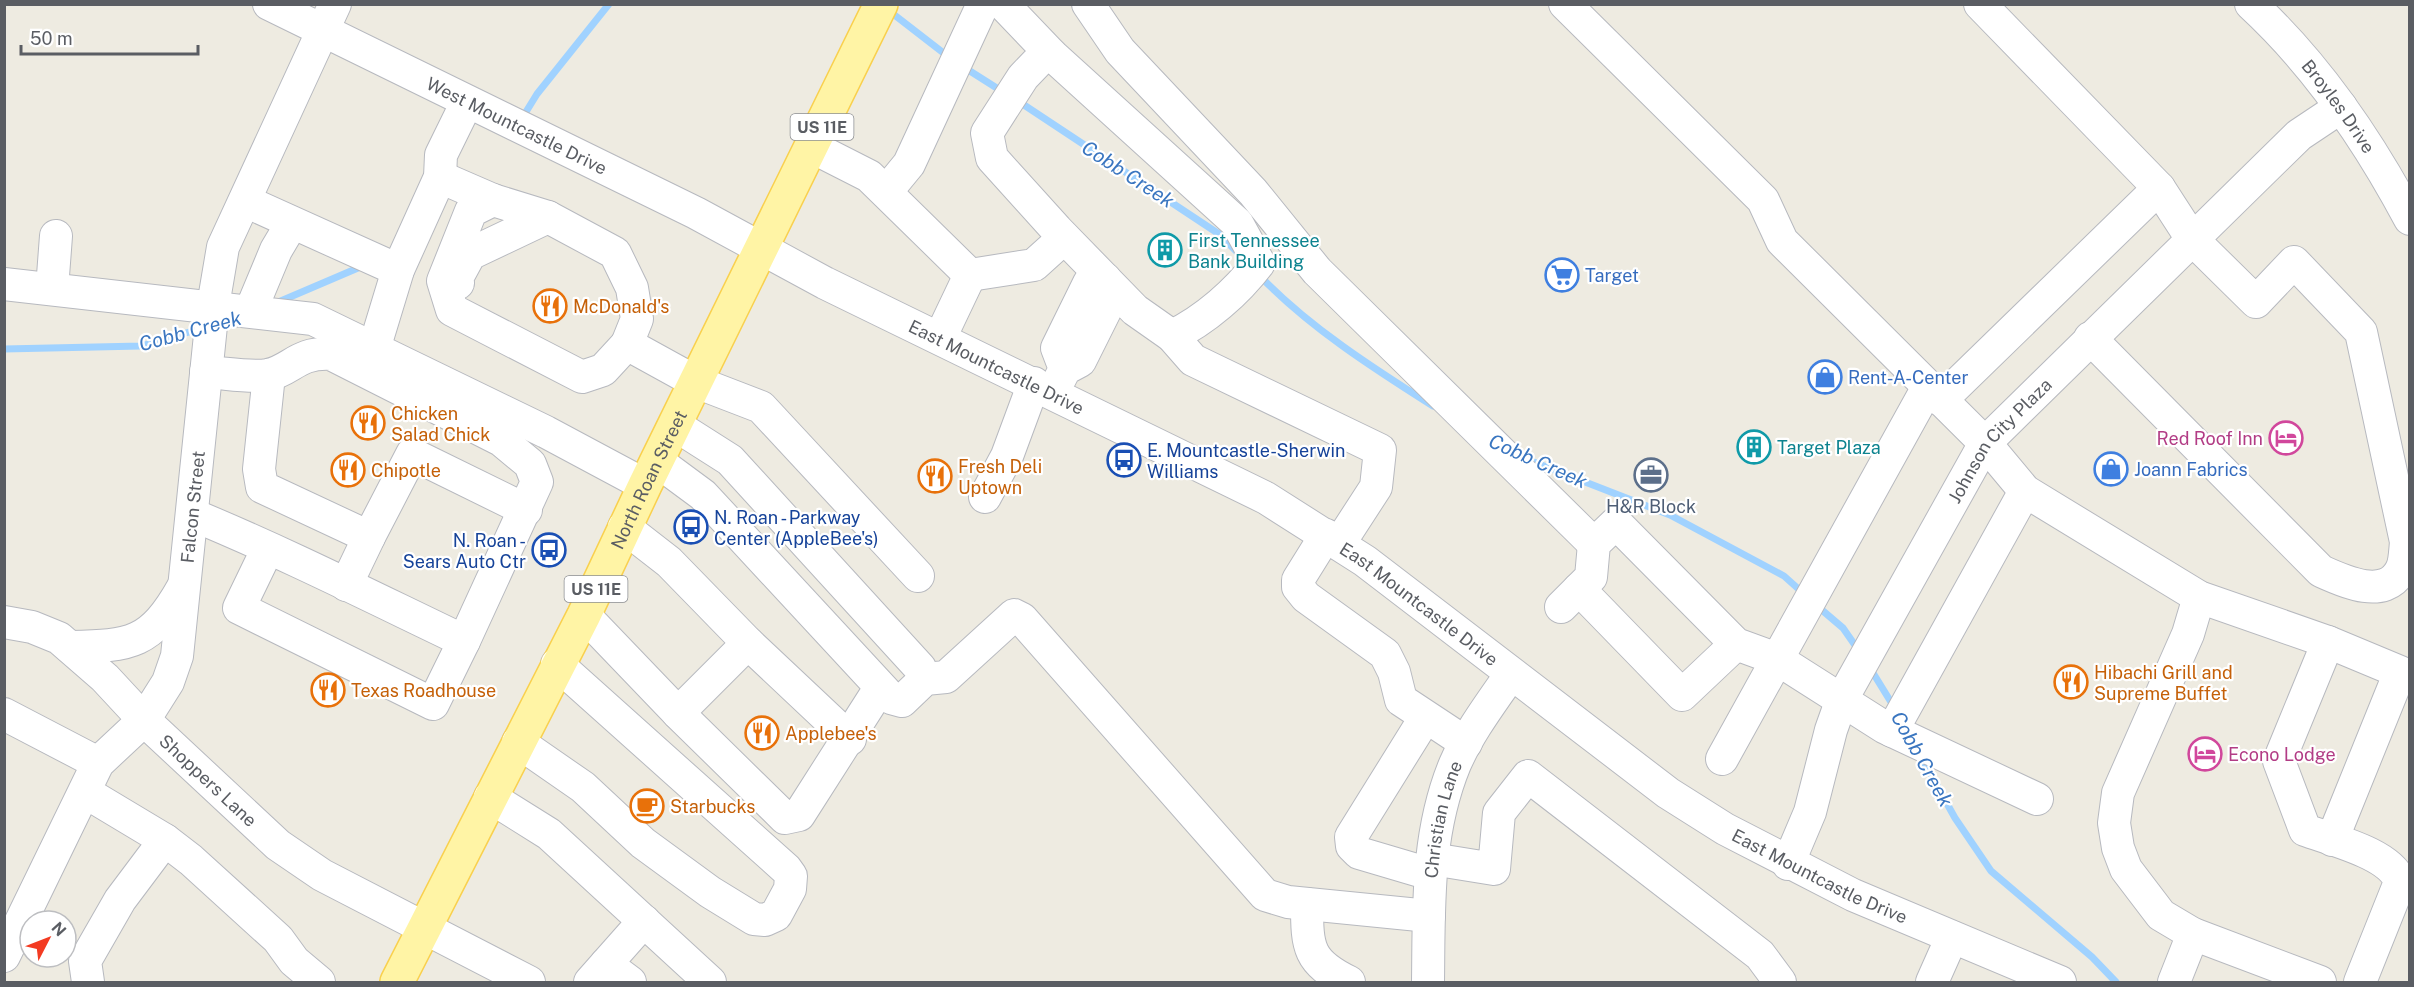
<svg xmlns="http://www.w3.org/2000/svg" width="2414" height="987" viewBox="0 0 2414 987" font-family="'Public Sans',sans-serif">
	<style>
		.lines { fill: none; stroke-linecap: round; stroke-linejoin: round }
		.stream { stroke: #a0d2ff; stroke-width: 7 }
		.minor-casing { stroke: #b7b9bf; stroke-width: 34 }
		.major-casing { stroke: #f9d04e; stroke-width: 36 }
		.minor { stroke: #fff; stroke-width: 32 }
		.major { stroke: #fff4a5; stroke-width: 33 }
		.labels { text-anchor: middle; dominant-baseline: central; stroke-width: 4.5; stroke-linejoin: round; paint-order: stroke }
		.shield { fill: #fff; stroke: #8c8e92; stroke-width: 1.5 }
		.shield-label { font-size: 16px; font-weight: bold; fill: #5a5d63 }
		.street-label { font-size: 18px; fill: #5a5d63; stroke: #fff }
		.culture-label { font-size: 18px; fill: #0d838f; stroke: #fff; text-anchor: start }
		.shop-label { font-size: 18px; fill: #366cbe; stroke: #fff; text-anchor: start }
		.food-label { font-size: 18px; fill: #c56008; stroke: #fff; text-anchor: start }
		.hotel-label { font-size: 18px; fill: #b23c85; stroke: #fff; text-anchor: end }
		.transit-label { font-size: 18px; fill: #164399; stroke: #fff; text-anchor: start }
		.service-label { font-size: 18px; fill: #4e5e75; stroke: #fff }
		.water-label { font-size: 20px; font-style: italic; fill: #3a76c0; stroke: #fff }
	</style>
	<rect width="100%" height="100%" fill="#eeebe1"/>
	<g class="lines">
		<path class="stream" d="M888,10L950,58
			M962,66L1003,92
			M1018,101L1219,234L1238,253
			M521,120L537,94L609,4
			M1260,276C1309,327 1373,368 1433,406
			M276,303L365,265
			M4,349L141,346L203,328
			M1526,459L1670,515L1784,576L1803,593
			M1816,605L1843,628L1859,651
			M1870,668L1894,707
			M1921,757L1955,818L1991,871L2092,957L2116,982"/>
		<defs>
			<g id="minor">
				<path id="s1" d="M269,4L696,213L825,283L1266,498L1365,561L1668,793L1725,829L1853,895L2060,982"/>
				<path d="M1003,4L1048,51L1053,56L1237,223L1259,263C1237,292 1205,320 1172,336L1135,310L1057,230L992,158L987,133L1023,77L1048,51"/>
				<path d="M1088,4L1120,51L1253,192L1317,271L1594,544"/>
				<path d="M1565,4L1763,200L1782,241L1985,443L2025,491L2199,597L2328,642L2400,672L2332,840"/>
				<path d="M1980,4L2159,188L2192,239L2256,302L2294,262L2361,332L2406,542C2405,551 2405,563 2401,570C2385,601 2343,581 2321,571L2090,338"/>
				<path id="s2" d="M2251,4C2317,65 2368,140 2410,219"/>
				<path d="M812,147L869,176L970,275"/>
				<path d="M440,177L493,200L548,217L615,253L632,288L637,319L627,344L696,382L761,407L918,576"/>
				<path d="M886,192L909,164L983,4"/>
				<path d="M493,200L471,211L443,281L452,310L582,377L603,370L627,344"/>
				<path d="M245,201L398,270"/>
				<path d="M970,275L1034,265L1064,238"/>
				<path d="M458,283L457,278L470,254L548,217"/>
				<path d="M4,284L313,319L546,432L645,485"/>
				<path d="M52,289L56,236"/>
				<path d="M251,310L276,250L292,223"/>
				<path d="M1172,336L1193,360L1380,450L1376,487L1339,544"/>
				<path d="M940,338L970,275"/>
				<path d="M374,349L398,270L440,177L441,155L467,102"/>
				<path d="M206,372C225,373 250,378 268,375C292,370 297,352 331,354L501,440L530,464L537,482L464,641"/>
				<path d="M269,375L259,469L262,487L369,537L412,454L526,510"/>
				<path d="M1053,392L1065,369L1080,361L1111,299L1105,279L1089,283L1057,348L1065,369"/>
				<path d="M1941,400L2159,188"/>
				<path d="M675,425L730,460L920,668L925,679"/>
				<path d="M657,461L703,495L891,698L902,701L925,679L946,677L1014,615L1022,619L1265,895L1288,902L1429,916"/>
				<path d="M985,497L1007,456L1034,383"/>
				<path d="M193,515C285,553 374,598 464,641L433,704L239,608L268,548"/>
				<path d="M624,527L669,562L748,643L850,739"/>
				<path d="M1326,535L1298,580V587L1306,597L1385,654L1394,672L1401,700L1466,743"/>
				<path d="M346,585L369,537"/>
				<path d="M1579,589L1682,695L1736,644"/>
				<path d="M2199,597L2188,634L2118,793L2114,823L2118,848L2126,869L2161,915L2193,934L2320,982"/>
				<path d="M1561,607L1591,577L1594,544L1616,523L1736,644L1777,659L1884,727L2037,799"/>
				<path d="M584,615L678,713L785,818L799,815L880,688"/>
				<path id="s3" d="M4,622L32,627L59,638L105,678L144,720L278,845L322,875L529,982"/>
				<path d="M2328,642L2279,761L2305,830C2332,840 2392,854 2400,882L2360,982"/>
				<path d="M70,647C131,646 151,644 183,587"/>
				<path d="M678,713L748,643"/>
				<path d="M4,714L98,763"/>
				<path d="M1425,718L1351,837L1352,846L1359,853L1430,874"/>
				<path d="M1892,731L2025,491"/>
				<path d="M518,742L583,787L643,843L710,892L754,919L765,920L776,915L790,889L791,876L786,869L557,664"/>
				<path d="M1722,759L1928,387"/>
				<path d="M85,792L165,840L191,860L278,939L294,961L319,982"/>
				<path d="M490,797L549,834L710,982"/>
				<path d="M1432,859L1494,869L1499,813L1528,776L1760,955L1780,982"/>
				<path id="s4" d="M1788,864L1810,812L1831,730L1842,699L1985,443L2299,135L2341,107"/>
				<path d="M1307,904C1307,948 1308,962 1349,982"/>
				<path id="s5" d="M4,956L98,763L144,720L168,682L177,656L213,306L223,247L335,4"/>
				<path d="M606,964L630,982"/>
				<path d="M88,982L85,961L120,900L165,840"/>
				<path d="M590,982L644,921"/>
				<path id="s6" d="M1428,982C1429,908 1426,834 1455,764C1469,732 1491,703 1511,674"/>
				<path d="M1932,982L1952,937"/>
				<path d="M2174,982L2193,934"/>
			</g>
			<g id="major">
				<path id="s7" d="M397,982L584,615L645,485L881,4"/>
			</g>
		</defs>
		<use href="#minor" class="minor-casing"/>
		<use href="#major" class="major-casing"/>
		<use href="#minor" class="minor"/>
		<use href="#major" class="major"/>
	</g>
	<defs>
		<symbol id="building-ring" viewBox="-11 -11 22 22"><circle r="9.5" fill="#fff" stroke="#0f9aa8" stroke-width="1.5"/><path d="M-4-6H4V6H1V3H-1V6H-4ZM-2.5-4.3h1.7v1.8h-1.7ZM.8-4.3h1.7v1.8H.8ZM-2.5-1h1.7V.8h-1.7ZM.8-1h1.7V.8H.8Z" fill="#0f9aa8"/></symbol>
		<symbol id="supermarket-ring" viewBox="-11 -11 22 22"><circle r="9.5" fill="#fff" stroke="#3f7fe0" stroke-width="1.5"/><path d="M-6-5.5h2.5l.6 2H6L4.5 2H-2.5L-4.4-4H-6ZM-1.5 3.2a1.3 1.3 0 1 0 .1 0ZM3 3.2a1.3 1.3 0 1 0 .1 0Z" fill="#3f7fe0"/></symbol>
		<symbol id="restaurant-ring" viewBox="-11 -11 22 22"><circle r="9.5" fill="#fff" stroke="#e8710a" stroke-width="1.5"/><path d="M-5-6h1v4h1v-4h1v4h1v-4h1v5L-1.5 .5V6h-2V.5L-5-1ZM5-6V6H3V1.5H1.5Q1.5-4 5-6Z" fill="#e8710a"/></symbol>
		<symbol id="shop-ring" viewBox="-11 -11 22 22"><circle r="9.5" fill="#fff" stroke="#3f7fe0" stroke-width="1.5"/><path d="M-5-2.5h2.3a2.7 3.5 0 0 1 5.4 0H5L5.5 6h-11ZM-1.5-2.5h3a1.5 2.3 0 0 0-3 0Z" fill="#3f7fe0"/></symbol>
		<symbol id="hotel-ring" viewBox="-11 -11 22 22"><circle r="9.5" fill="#fff" stroke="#d1479c" stroke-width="1.5"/><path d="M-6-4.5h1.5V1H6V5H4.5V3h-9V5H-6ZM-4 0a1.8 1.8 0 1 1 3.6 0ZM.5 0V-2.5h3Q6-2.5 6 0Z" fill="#d1479c"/></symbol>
		<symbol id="bus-ring" viewBox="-11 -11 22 22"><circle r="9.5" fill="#fff" stroke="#1a4fb4" stroke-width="1.5"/><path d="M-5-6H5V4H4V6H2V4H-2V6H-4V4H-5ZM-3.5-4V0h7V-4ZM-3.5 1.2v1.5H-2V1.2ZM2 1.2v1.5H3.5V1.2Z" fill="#1a4fb4"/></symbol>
		<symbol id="office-ring" viewBox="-11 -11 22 22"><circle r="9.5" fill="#fff" stroke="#5c6f8a" stroke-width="1.5"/><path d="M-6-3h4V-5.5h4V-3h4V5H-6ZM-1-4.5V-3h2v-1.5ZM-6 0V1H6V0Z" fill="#5c6f8a"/></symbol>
		<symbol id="cafe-ring" viewBox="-11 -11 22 22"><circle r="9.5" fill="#fff" stroke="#e8710a" stroke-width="1.5"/><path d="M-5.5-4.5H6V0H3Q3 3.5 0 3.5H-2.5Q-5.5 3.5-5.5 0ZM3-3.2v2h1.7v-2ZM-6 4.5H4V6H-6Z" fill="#e8710a"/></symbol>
	</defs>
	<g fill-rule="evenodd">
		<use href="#building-ring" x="1146" y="231" width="38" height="38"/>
		<use href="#supermarket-ring" x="1543" y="256" width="38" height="38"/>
		<use href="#restaurant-ring" x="531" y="287" width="38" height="38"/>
		<use href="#shop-ring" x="1806" y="358" width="38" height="38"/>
		<use href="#restaurant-ring" x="349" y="404" width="38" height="38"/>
		<use href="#hotel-ring" x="2267" y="419" width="38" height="38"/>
		<use href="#building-ring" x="1735" y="428" width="38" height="38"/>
		<use href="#bus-ring" x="1105" y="441" width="38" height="38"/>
		<use href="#shop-ring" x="2092" y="450" width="38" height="38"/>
		<use href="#restaurant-ring" x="329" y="451" width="38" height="38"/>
		<use href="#office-ring" x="1632" y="456" width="38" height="38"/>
		<use href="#restaurant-ring" x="916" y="457" width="38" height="38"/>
		<use href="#bus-ring" x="672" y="508" width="38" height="38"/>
		<use href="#bus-ring" x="530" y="531" width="38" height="38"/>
		<use href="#restaurant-ring" x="2052" y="663" width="38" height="38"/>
		<use href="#restaurant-ring" x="309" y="671" width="38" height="38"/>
		<use href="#restaurant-ring" x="743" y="714" width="38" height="38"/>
		<use href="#hotel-ring" x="2186" y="735" width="38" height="38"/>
		<use href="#cafe-ring" x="628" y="787" width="38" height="38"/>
	</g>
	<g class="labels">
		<g class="shield">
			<rect x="790.5" y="114" width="63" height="26" rx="4.5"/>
			<rect x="564.5" y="576" width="63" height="26" rx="4.5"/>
		</g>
		<g class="shield-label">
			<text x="822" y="127">US 11E</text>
			<text x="596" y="589">US 11E</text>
		</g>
		<g class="street-label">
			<text stroke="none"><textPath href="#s2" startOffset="135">Broyles Drive</textPath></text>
			<text stroke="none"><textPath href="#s1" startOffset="276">West Mountcastle Drive</textPath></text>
			<text stroke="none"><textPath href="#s1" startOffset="813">East Mountcastle Drive</textPath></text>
			<text stroke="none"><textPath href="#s4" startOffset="478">Johnson City Plaza</textPath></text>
			<text stroke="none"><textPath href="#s7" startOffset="562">North Roan Street</textPath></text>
			<text stroke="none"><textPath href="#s5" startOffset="500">Falcon Street</textPath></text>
			<text stroke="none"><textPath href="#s1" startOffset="1299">East Mountcastle Drive</textPath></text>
			<text stroke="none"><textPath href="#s3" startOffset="264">Shoppers Lane</textPath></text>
			<text stroke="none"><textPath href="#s6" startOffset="164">Christian Lane</textPath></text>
			<text stroke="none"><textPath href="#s1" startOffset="1785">East Mountcastle Drive</textPath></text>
		</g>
		<g class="culture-label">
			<text x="1188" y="240">First Tennessee<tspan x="1188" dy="21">Bank Building</tspan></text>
			<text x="1777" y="447">Target Plaza</text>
		</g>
		<g class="shop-label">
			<text x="1585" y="275">Target</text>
			<text x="1848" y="377">Rent-A-Center</text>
			<text x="2134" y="469">Joann Fabrics</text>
		</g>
		<g class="food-label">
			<text x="573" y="306">McDonald's</text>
			<text x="391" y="413">Chicken<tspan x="391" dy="21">Salad Chick</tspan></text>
			<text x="958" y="466">Fresh Deli<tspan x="958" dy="21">Uptown</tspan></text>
			<text x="371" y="470">Chipotle</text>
			<text x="2094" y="672">Hibachi Grill and<tspan x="2094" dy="21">Supreme Buffet</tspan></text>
			<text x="351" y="690">Texas Roadhouse</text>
			<text x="785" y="733">Applebee's</text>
			<text x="670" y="806">Starbucks</text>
		</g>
		<g class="hotel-label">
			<text x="2263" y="438">Red Roof Inn</text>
			<text x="2228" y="754" text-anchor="start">Econo Lodge</text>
		</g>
		<g class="transit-label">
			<text x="1147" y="450">E. Mountcastle-Sherwin<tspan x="1147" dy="21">Williams</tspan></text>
			<text x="714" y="517">N. Roan - Parkway<tspan x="714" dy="21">Center (AppleBee's)</tspan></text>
			<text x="526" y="540" text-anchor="end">N. Roan -<tspan x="526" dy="21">Sears Auto Ctr</tspan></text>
		</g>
		<g class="service-label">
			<text x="1651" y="506">H&amp;R Block</text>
		</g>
		<g class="water-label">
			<text transform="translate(1128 174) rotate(33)">Cobb Creek</text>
			<text transform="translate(190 331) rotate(-15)">Cobb Creek</text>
			<text transform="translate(1538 461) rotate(24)">Cobb Creek</text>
			<text transform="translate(1922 759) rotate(61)">Cobb Creek</text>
		</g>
	</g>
	<rect width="2414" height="987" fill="none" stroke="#5a5d63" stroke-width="12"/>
	<g transform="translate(48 939) rotate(48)"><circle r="28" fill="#ffffff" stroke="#bdbec1" stroke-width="1.5"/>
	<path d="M0-4.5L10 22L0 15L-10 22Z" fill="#f33b22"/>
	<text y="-9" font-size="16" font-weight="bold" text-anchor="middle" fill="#5a5d63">N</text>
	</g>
	<path d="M21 45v9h177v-9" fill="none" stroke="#5a5d63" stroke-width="3"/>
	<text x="30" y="45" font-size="18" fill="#5a5d63" stroke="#ffffff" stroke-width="4.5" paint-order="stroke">50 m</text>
</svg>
